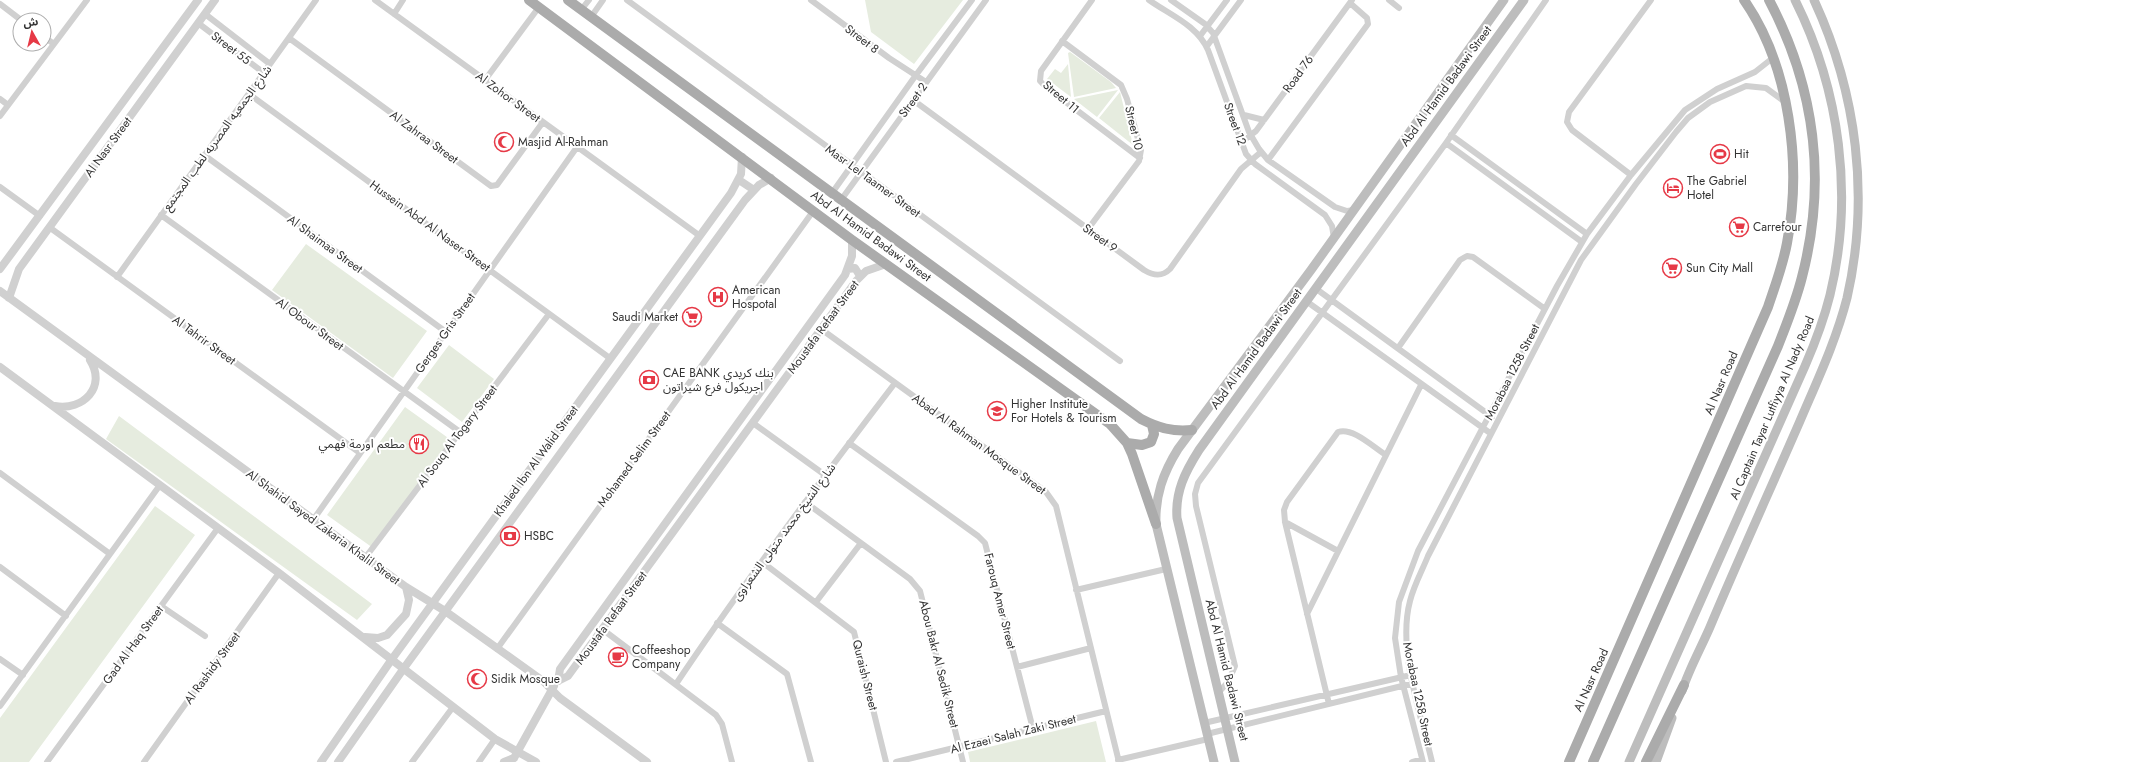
<svg xmlns="http://www.w3.org/2000/svg" width="2155" height="762" viewBox="0 0 2155 762" font-family="Jost,'Noto Sans Arabic',sans-serif">
	<style>
		.green { fill: #e6ecdf }
		.lines { fill: none; stroke-linecap: round; stroke-linejoin: round }
		.minor { stroke: #d0d0d0; stroke-width: 6 }
		.tertiary { stroke: #d0d0d0; stroke-width: 8 }
		.secondary { stroke: #bdbdbd; stroke-width: 9 }
		.primary { stroke: #ababab; stroke-width: 10 }
		.labels { text-anchor: middle; dominant-baseline: central; stroke-width: 4; stroke-linejoin: round; paint-order: stroke }
		.street-label { font-size: 12px; fill: #333; stroke: #fff }
		.poi-label { font-size: 12px; fill: #333; stroke: #fff; text-anchor: start }
	</style>
	<rect width="100%" height="100%" fill="#fff"/>
	<path class="green" d="M865,0H963L914,64L871,32Z
		M1070,52L1111,82L1116,88L1074,97L1068,53Z
		M1068,64L1071,97L1047,79L1055,69L1061,73Z
		M1118,90L1097,117L1074,99Z
		M1120,92L1133,145L1099,118Z
		M306,244L427,331L393,378L272,290Z
		M449,345L494,379L462,422L417,388Z
		M405,407L451,440L373,548L327,515Z
		M119,416L372,604L357,620L106,439Z
		M155,506L195,535L29,762H0V718Z
		M1096,721L1106,762H970L968,752Z"/>
	<g class="lines">
		<path class="minor" d="M375,0L700,236
			M627,0L1120,361
			M811,0L889,58L926,82
			M1092,0L1041,71L1040,81L1046,87L1140,158
			M1149,0C1170,15 1197,25 1208,50L1246,154L1255,164L1325,215L1332,226L1334,238
			M1171,0L1205,24L1213,33L1249,132L1259,149L1268,160L1335,207L1347,211L1354,210
			M1389,0L1399,8
			M0,4L21,20
			M581,10L589,0
			M205,14L270,64
			M394,14L403,0
			M591,17L603,0
			M198,23L264,73
			M1200,36L1227,0
			M44,37L54,44
			M289,38L491,186L497,185L543,122
			M1062,41L1121,85L1127,99L1141,150L1139,161L1088,229
			M1207,46L1241,0
			M485,80L539,7
			M249,94L611,359
			M0,99L8,105
			M913,100L1144,270C1154,276 1162,277 1170,269L1241,169L1261,152
			M1244,115L1264,120
			M0,116L87,0
			M1451,135L1587,234
			M1240,143L1256,131L1352,0
			M1446,143L1582,242
			M204,155L446,332
			M1268,160L1368,24L1367,18L1350,3
			M1631,175L1572,130L1567,122L1569,112L1651,0
			M0,187L40,216
			M832,193L916,75L972,0
			M841,200L986,0
			M161,215L460,432
			M49,227L360,453
			M117,277L316,0
			M1315,288L1492,417
			M1306,301L1490,433
			M821,329L1046,492L1056,506L1119,762
			M1398,348L1460,260L1467,256L1473,257L1545,309
			M753,423L825,475
			M849,443L978,536L985,543L1033,729
			M0,473L110,554
			M805,502L910,579L920,591L963,762
			M313,520L577,147
			M1285,522L1338,551
			M365,558L549,314
			M762,562L854,632L886,762
			M0,567L66,616
			M1076,590L1166,569
			M816,602L861,543
			M161,606L205,636
			M1307,614L1421,385
			M717,623L787,674L811,762
			M602,629L716,715L722,724L732,762
			M497,649L814,210
			M0,659L23,675
			M1017,667L1091,648
			M676,684C745,581 820,481 895,383
			M1219,692L1228,682L1235,666L1196,506L1195,494L1198,483L1446,143L1546,0
			M1329,704L1285,522L1284,510L1287,502L1338,432C1353,427 1373,447 1386,455
			M0,706L160,485
			M1204,723L1411,675
			M1207,734L1414,683
			M1118,760L1208,739
			M47,762L218,528
			M144,762L279,573
			M412,762L453,707
			M479,762L495,739
			M896,762L1106,711
			M1412,762L1422,759
			M1423,762L1401,677L1395,638L1399,602L1418,551L1557,286L1587,234L1631,175L1685,110L1717,89L1755,72L1774,57
			M1432,762C1421,714 1397,650 1410,601C1414,585 1422,571 1428,556L1581,260L1636,184L1676,132L1688,118L1710,102L1746,86L1766,88L1785,102"/>
		<path class="tertiary" d="M739,180L754,190
			M0,269L198,0
			M848,269L855,268L860,276
			M0,291L406,587L445,611L543,681L560,698L647,762
			M9,298L19,269L215,0
			M0,367L279,573L495,739L536,762
			M55,406C83,411 107,387 90,360
			M365,637L378,638L387,635L406,614L409,600L406,587
			M558,681L568,676L856,281L866,271L886,264
			M558,681L560,669L845,275L852,256V240
			M514,758L554,686
			M321,762L392,659L731,193L741,174L742,157
			M338,762L404,668L745,200L759,185L771,178
			M504,762L514,758"/>
		<path class="secondary" d="M1682,691C1689,669 1701,648 1710,627C1739,558 1770,490 1800,421C1817,381 1836,341 1847,298C1870,197 1857,93 1814,0
			M1214,762L1156,524C1155,496 1163,473 1178,449L1311,270L1504,0
			M1235,762L1177,518C1175,492 1185,472 1199,450L1524,0
			M1629,762L1805,366C1815,343 1824,319 1830,295C1854,196 1840,90 1795,0
			M1656,762L1672,718"/>
		<path class="primary" d="M529,0L852,240L1110,424L1127,443L1132,454L1156,524
			M568,0L1141,419C1158,428 1173,432 1192,430
			M1127,443L1142,445L1151,442L1154,434L1152,425
			M1569,762L1768,307C1775,286 1783,265 1787,243C1802,165 1790,66 1744,0
			M1593,762L1778,346C1787,323 1796,301 1802,277C1827,181 1815,87 1769,0
			M1646,762L1684,685"/>
	</g>
	<defs>
		<symbol id="mosque-ring" viewBox="-11 -11 22 22"><circle r="9.5" fill="#fff" stroke="#e63946" stroke-width="1.5"/><path d="M3.5-4.9A6 6 0 1 0 3.5 4.9A5 5 0 1 1 3.5-4.9Z" fill="#e63946"/></symbol>
		<symbol id="stadium-ring" viewBox="-11 -11 22 22"><circle r="9.5" fill="#fff" stroke="#e63946" stroke-width="1.5"/><path d="M0-5a6.5 5 0 1 0 0 10a6.5 5 0 1 0 0-10ZM-3.5-1.8h7v3.6h-7Z" fill="#e63946"/></symbol>
		<symbol id="hotel-ring" viewBox="-11 -11 22 22"><circle r="9.5" fill="#fff" stroke="#e63946" stroke-width="1.5"/><path d="M-6-4.5h1.5V1H6V5H4.5V3h-9V5H-6ZM-4 0a1.8 1.8 0 1 1 3.6 0ZM.5 0V-2.5h3Q6-2.5 6 0Z" fill="#e63946"/></symbol>
		<symbol id="supermarket-ring" viewBox="-11 -11 22 22"><circle r="9.5" fill="#fff" stroke="#e63946" stroke-width="1.5"/><path d="M-6-5.5h2.5l.6 2H6L4.5 2H-2.5L-4.4-4H-6ZM-1.5 3.2a1.3 1.3 0 1 0 .1 0ZM3 3.2a1.3 1.3 0 1 0 .1 0Z" fill="#e63946"/></symbol>
		<symbol id="hospital-ring" viewBox="-11 -11 22 22"><circle r="9.5" fill="#fff" stroke="#e63946" stroke-width="1.5"/><path d="M-5-5h3v3.5h4V-5h3V5h-3V1.5h-4V5h-3Z" fill="#e63946"/></symbol>
		<symbol id="bank-ring" viewBox="-11 -11 22 22"><circle r="9.5" fill="#fff" stroke="#e63946" stroke-width="1.5"/><path d="M-6-4H6V4H-6ZM0-2.3a2.3 2.3 0 1 0 0 4.6a2.3 2.3 0 1 0 0-4.6Z" fill="#e63946"/></symbol>
		<symbol id="university-ring" viewBox="-11 -11 22 22"><circle r="9.5" fill="#fff" stroke="#e63946" stroke-width="1.5"/><path d="M0-5L7-2L0 1L-7-2ZM-4 1L0 2.5L4 1V4Q0 6-4 4Z" fill="#e63946"/></symbol>
		<symbol id="restaurant-ring" viewBox="-11 -11 22 22"><circle r="9.5" fill="#fff" stroke="#e63946" stroke-width="1.5"/><path d="M-5-6h1v4h1v-4h1v4h1v-4h1v5L-1.5 .5V6h-2V.5L-5-1ZM5-6V6H3V1.5H1.5Q1.5-4 5-6Z" fill="#e63946"/></symbol>
		<symbol id="cafe-ring" viewBox="-11 -11 22 22"><circle r="9.5" fill="#fff" stroke="#e63946" stroke-width="1.5"/><path d="M-5.5-4.5H6V0H3Q3 3.5 0 3.5H-2.5Q-5.5 3.5-5.5 0ZM3-3.2v2h1.7v-2ZM-6 4.5H4V6H-6Z" fill="#e63946"/></symbol>
	</defs>
	<g fill-rule="evenodd">
		<use href="#mosque-ring" x="493" y="131" width="22" height="22"/>
		<use href="#stadium-ring" x="1709" y="143" width="22" height="22"/>
		<use href="#hotel-ring" x="1662" y="177" width="22" height="22"/>
		<use href="#supermarket-ring" x="1728" y="216" width="22" height="22"/>
		<use href="#supermarket-ring" x="1661" y="257" width="22" height="22"/>
		<use href="#hospital-ring" x="707" y="286" width="22" height="22"/>
		<use href="#supermarket-ring" x="681" y="306" width="22" height="22"/>
		<use href="#bank-ring" x="638" y="369" width="22" height="22"/>
		<use href="#university-ring" x="986" y="400" width="22" height="22"/>
		<use href="#restaurant-ring" x="408" y="433" width="22" height="22"/>
		<use href="#bank-ring" x="499" y="525" width="22" height="22"/>
		<use href="#cafe-ring" x="607" y="646" width="22" height="22"/>
		<use href="#mosque-ring" x="466" y="668" width="22" height="22"/>
	</g>
	<g class="labels">
		<g class="street-label">
			<text transform="translate(862 39) rotate(37)">Street 8</text>
			<text transform="translate(231 48) rotate(37)">Street 55</text>
			<text transform="translate(1298 74) rotate(-54)">Road 76</text>
			<text transform="translate(1446 86) rotate(-54)">Abd Al Hamid Badawi Street</text>
			<text transform="translate(508 97) rotate(36)">Al Zohor Street</text>
			<text transform="translate(1061 97) rotate(40)">Street 11</text>
			<text transform="translate(913 100) rotate(-54)">Street 2</text>
			<text transform="translate(1235 124) rotate(70)">Street 12</text>
			<text transform="translate(1134 128) rotate(77)">Street 10</text>
			<text transform="translate(424 137) rotate(36)">Al Zahraa Street</text>
			<text transform="translate(217 138) rotate(-54)">شارع الجمعيه المصريه لطب المجتمع</text>
			<text transform="translate(108 147) rotate(-54)">Al Nasr Street</text>
			<text transform="translate(873 181) rotate(36)">Masr Lel Taamer Street</text>
			<text transform="translate(430 226) rotate(36)">Hussein Abd Al Naser Street</text>
			<text transform="translate(871 236) rotate(36)">Abd Al Hamid Badawi Street</text>
			<text transform="translate(1100 238) rotate(36)">Street 9</text>
			<text transform="translate(325 244) rotate(36)">Al Shaimaa Street</text>
			<text transform="translate(310 324) rotate(36)">Al Obour Street</text>
			<text transform="translate(823 327) rotate(-54)">Moustafa Refaat Street</text>
			<text transform="translate(445 333) rotate(-55)">Gerges Gris Street</text>
			<text transform="translate(204 340) rotate(36)">Al Tahrir Street</text>
			<text transform="translate(1256 349) rotate(-54)">Abd Al Hamid Badawi Street</text>
			<text transform="translate(1512 372) rotate(-63)">Morabaa 1258 Street</text>
			<text transform="translate(1721 383) rotate(-67)">Al Nasr Road</text>
			<text transform="translate(1772 408) rotate(-67)">Al Captain Tayar Lutfiyya Al Nady Road</text>
			<text transform="translate(457 436) rotate(-53)">Al Souq Al Togary Street</text>
			<text transform="translate(979 444) rotate(36)">Abad Al Rahman Mosque Street</text>
			<text transform="translate(634 459) rotate(-54)">Mohamed Selim Street</text>
			<text transform="translate(536 461) rotate(-54)">Khaled Ibn Al Walid Street</text>
			<text transform="translate(323 527) rotate(36)">Al Shahid Sayed Zakaria Khalil Street</text>
			<text transform="translate(784 532) rotate(-54)">شارع الشيخ محمد متولى الشعراوى</text>
			<text transform="translate(1000 601) rotate(76)">Farouq Amer Street</text>
			<text transform="translate(611 618) rotate(-54)">Moustafa Refaat Street</text>
			<text transform="translate(133 645) rotate(-54)">Gad Al Haq Street</text>
			<text transform="translate(939 664) rotate(76)">Abou Bakr Al Sedik Street</text>
			<text transform="translate(212 668) rotate(-54)">Al Rashidy Street</text>
			<text transform="translate(1227 670) rotate(76)">Abd Al Hamid Badawi Street</text>
			<text transform="translate(865 675) rotate(76)">Quraish Street</text>
			<text transform="translate(1591 680) rotate(-66)">Al Nasr Road</text>
			<text transform="translate(1418 694) rotate(78)">Morabaa 1258 Street</text>
			<text transform="translate(1013 734) rotate(-14)">Al Ezaei Salah Zaki Street</text>
		</g>
		<g class="poi-label">
			<text x="518" y="142">Masjid Al-Rahman</text>
			<text x="1734" y="154">Hit</text>
			<text x="1687" y="181">The Gabriel<tspan x="1687" dy="14">Hotel</tspan></text>
			<text x="1753" y="227">Carrefour</text>
			<text x="1686" y="268">Sun City Mall</text>
			<text x="732" y="290">American<tspan x="732" dy="14">Hospotal</tspan></text>
			<text x="678" y="317" text-anchor="end">Saudi Market</text>
			<text x="663" y="373">CAE BANK بنك كريدي<tspan x="663" dy="14">اجريكول فرع شيراتون</tspan></text>
			<text x="1011" y="404">Higher Institute<tspan x="1011" dy="14">For Hotels &amp; Tourism</tspan></text>
			<text x="405" y="444" text-anchor="end">مطعم اورمة فهمي</text>
			<text x="524" y="536">HSBC</text>
			<text x="632" y="650">Coffeeshop<tspan x="632" dy="14">Company</tspan></text>
			<text x="491" y="679">Sidik Mosque</text>
		</g>
	</g>
	<g transform="translate(32 32) rotate(352)"><circle r="19" fill="#ffffff" stroke="#adadad"/>
	<path d="M0-3L7 15L0 10L-7 15Z" fill="#e63946"/>
	<text y="-6" font-size="11" font-weight="bold" text-anchor="middle" fill="#333333">ش</text>
	</g>
</svg>
